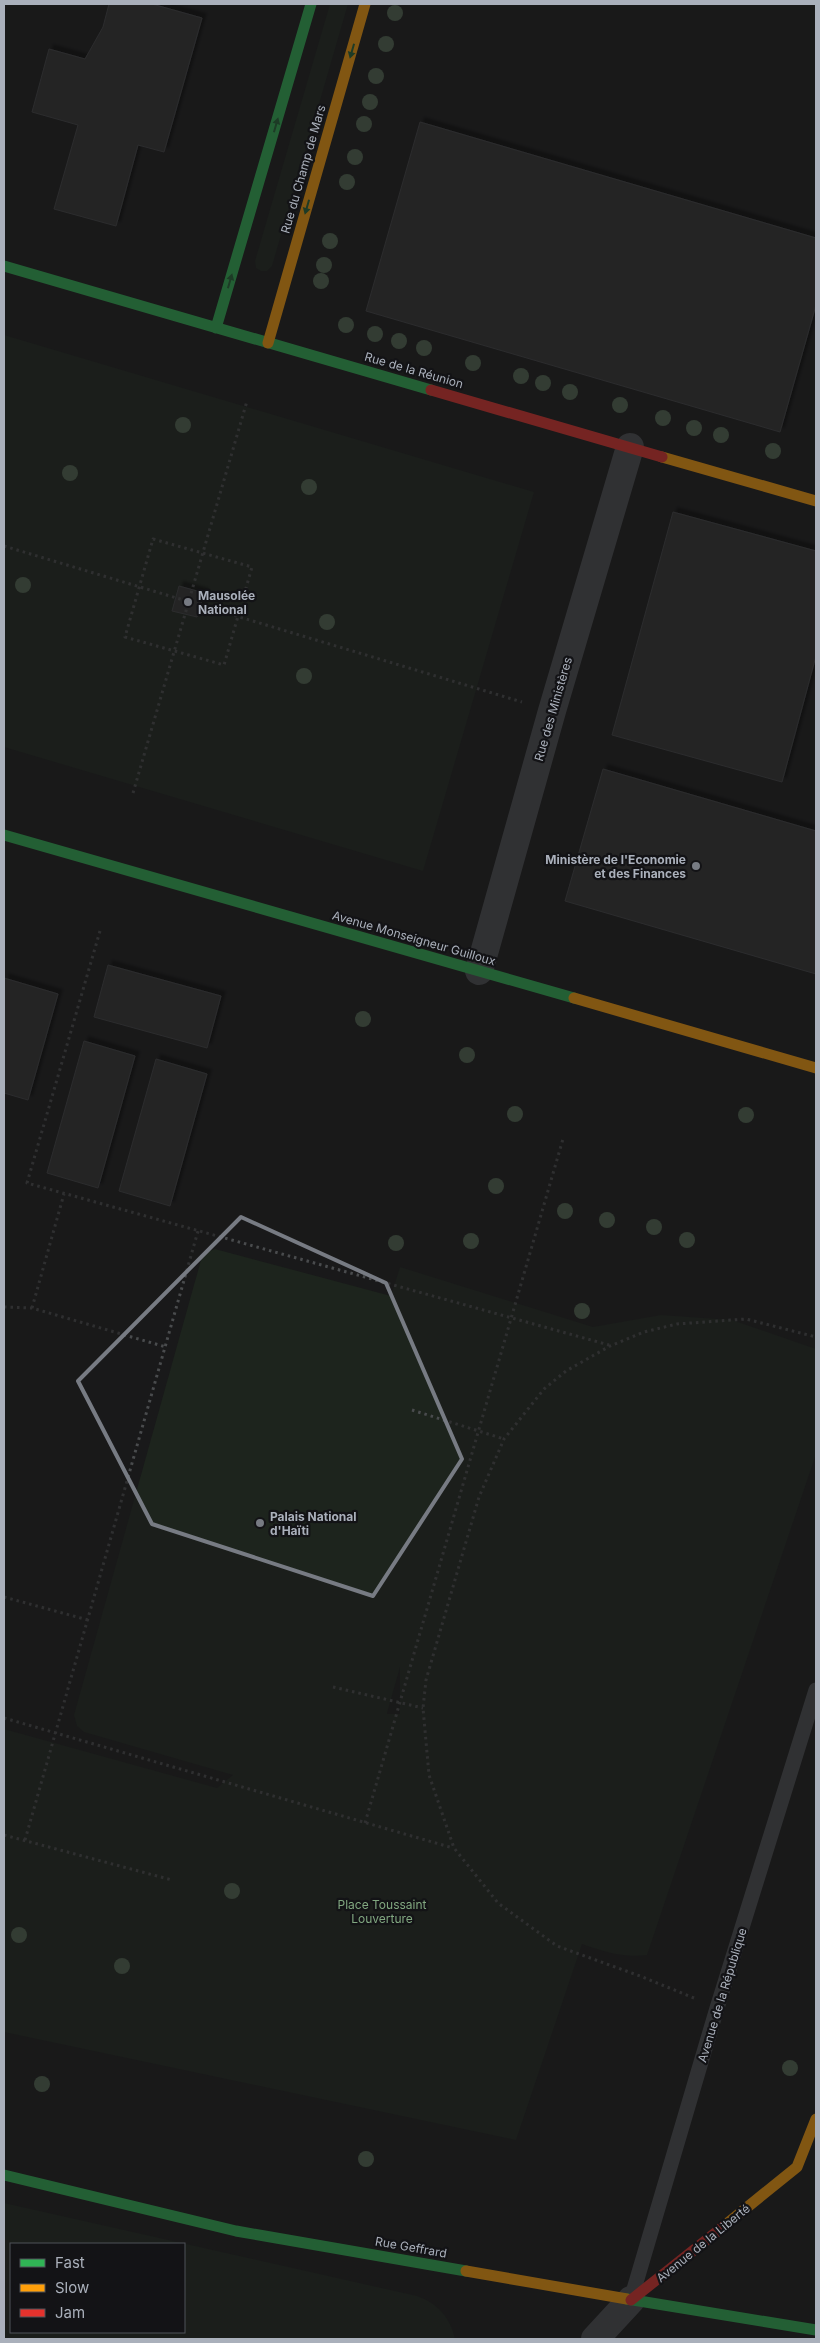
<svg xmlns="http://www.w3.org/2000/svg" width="820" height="2343" viewBox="0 0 820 2343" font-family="Inter,sans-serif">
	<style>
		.green { fill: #1d241d; fill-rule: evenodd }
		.building { fill: #313132; stroke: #424346; filter: url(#shadow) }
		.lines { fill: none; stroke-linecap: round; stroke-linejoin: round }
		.path { stroke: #494b4d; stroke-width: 3; stroke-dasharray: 2.5 4; stroke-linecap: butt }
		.lane { stroke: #4d4f53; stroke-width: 15 }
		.street { stroke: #4d4f53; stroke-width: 28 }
		.fast { stroke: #30b455; stroke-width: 11 }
		.slow { stroke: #ff9f0a; stroke-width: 11 }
		.jam { stroke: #e5322d; stroke-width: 11 }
		.tree { fill: #526752 }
		.oneway { fill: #226436 }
		.marked { fill: none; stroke: #777b83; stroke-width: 4; stroke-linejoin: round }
		.poi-dot { fill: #777b83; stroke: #131316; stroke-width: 2 }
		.labels { text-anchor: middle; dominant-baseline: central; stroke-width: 4.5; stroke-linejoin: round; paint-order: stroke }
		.street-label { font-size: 12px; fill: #aab0bb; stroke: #131316 }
		.poi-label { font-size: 12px; font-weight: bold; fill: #aab0bb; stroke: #131316; text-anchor: start }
		.park-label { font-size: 12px; fill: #81a780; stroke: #131316 }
	</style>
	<defs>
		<filter id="shadow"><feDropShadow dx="4.5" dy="-4.5" stdDeviation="1" flood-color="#0009"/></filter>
	</defs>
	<rect width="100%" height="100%" fill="#19191a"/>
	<path class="green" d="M330,4H348L272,266L267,271H261L256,268L255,261Z
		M4,335L534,492L423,871L4,747Z
		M215,1249L391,1296L400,1267L593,1327L661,1315L732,1320L816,1349V1454L647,1955C622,1958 605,1952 582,1944L516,2140L4,2032V1729L217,1788L233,1775L84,1732L77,1726L74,1715L201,1260L207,1252ZM400,1667V1714H387V1713Z
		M4,2203L417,2296C437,2303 451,2318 455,2339H4ZM11,2244H184V2332H11Z"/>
	<path class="building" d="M109,4H152L202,18L164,152L138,145L116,226L54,209L78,125L32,112L49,49L85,59L103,27Z
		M420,122L816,238V305L780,432L366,311Z
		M673,512L816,551V656L782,782L612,735Z
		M179,586L204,593L197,617L172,611Z
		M603,769L816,831V974L565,901Z
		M108,965L221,996L207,1048L94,1017Z
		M4,978L58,994L28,1100L4,1093Z
		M84,1041L135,1056L98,1188L47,1173Z
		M156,1059L207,1074L170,1206L119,1191Z"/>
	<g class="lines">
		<path class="path" d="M153,539L252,567L224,665L125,637Z
			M4,546L522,702
			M133,793L247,401
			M100,931L27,1183L609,1345
			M4,1307L32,1308L166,1347
			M32,1308L64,1194
			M412,1410L504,1439
			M4,1597L88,1620
			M333,1687L423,1708
			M4,1718L453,1848
			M365,1823L563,1139
			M4,1835L172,1880
			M25,1840L198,1231
			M694,1998L640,1976L557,1946L498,1903L454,1848L429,1775L423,1708L426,1680L479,1497L504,1439L544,1389L566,1371L610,1346L644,1332L677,1324L746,1319L816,1337"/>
		<path class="lane" d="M632,2296L717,2008L816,1690"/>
		<path class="street" d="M479,971L552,711L630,447
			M595,2339L631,2300"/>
		<path class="fast" d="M4,266L431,390
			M216,328L311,4
			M4,835L574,998
			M4,2175L236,2231L466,2271
			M627,2299L816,2330"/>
		<path class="slow" d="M268,343L365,4
			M662,457L816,501
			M574,998L816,1068
			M724,2226L797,2167L816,2119
			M466,2271L627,2299"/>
		<path class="jam" d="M431,390L662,457
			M631,2300L724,2226"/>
	</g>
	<g class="tree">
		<circle cx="395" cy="13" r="8"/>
		<circle cx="386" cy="44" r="8"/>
		<circle cx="376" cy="76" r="8"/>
		<circle cx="370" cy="102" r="8"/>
		<circle cx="364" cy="124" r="8"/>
		<circle cx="355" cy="157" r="8"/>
		<circle cx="347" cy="182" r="8"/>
		<circle cx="330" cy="241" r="8"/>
		<circle cx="324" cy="265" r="8"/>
		<circle cx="321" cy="281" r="8"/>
		<circle cx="346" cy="325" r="8"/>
		<circle cx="375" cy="334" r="8"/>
		<circle cx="399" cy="341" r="8"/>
		<circle cx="424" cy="348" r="8"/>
		<circle cx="473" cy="363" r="8"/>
		<circle cx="521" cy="376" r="8"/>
		<circle cx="543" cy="383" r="8"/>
		<circle cx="570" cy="392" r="8"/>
		<circle cx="620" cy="405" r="8"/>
		<circle cx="663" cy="418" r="8"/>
		<circle cx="183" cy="425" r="8"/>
		<circle cx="694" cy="428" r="8"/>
		<circle cx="721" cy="435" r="8"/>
		<circle cx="773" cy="451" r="8"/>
		<circle cx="70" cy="473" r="8"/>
		<circle cx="309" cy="487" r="8"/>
		<circle cx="23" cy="585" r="8"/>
		<circle cx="327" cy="622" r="8"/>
		<circle cx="304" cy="676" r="8"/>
		<circle cx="363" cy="1019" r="8"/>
		<circle cx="467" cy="1055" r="8"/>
		<circle cx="515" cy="1114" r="8"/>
		<circle cx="746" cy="1115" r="8"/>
		<circle cx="496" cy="1186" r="8"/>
		<circle cx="565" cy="1211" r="8"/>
		<circle cx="607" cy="1220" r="8"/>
		<circle cx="654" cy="1227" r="8"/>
		<circle cx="687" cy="1240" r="8"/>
		<circle cx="471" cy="1241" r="8"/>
		<circle cx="396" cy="1243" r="8"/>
		<circle cx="582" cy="1311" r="8"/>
		<circle cx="232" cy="1891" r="8"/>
		<circle cx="19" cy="1935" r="8"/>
		<circle cx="122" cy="1966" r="8"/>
		<circle cx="790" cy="2068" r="8"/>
		<circle cx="42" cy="2084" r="8"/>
		<circle cx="366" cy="2159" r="8"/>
	</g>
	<defs><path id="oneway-solid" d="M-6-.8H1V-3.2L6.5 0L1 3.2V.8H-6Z" transform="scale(1.25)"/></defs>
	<g class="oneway">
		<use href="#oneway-solid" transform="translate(352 51) rotate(106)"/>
		<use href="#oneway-solid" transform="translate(276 125) rotate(-74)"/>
		<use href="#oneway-solid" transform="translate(307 207) rotate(106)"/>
		<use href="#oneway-solid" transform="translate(230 281) rotate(-74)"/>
	</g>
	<path d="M0 0H820V2343H0ZM241,1217L386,1283L462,1459L373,1596L152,1524L78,1381Z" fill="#19191a" fill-opacity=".55" fill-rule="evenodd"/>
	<path class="marked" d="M241,1217L386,1283L462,1459L373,1596L152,1524L78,1381Z"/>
	<g class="poi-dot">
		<circle cx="188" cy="602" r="5"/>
		<circle cx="696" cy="866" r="5"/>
		<circle cx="260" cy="1523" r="5"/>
	</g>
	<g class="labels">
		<g class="street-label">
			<text transform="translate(303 169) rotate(-74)">Rue du Champ de Mars</text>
			<text transform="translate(414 370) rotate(16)">Rue de la Réunion</text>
			<text transform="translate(553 709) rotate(-74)">Rue des Ministères</text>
			<text transform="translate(414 938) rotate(16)">Avenue Monseigneur Guilloux</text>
			<text transform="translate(722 1995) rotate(-73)">Avenue de la République</text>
			<text transform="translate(703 2243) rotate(-39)">Avenue de la Liberté</text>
			<text transform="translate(411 2247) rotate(10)">Rue Geffrard</text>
		</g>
		<g class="poi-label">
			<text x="198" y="595">Mausolée<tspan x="198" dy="14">National</tspan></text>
			<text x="686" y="859" text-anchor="end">Ministère de l'Economie<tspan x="686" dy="14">et des Finances</tspan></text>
			<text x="270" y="1516">Palais National<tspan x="270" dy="14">d'Haïti</tspan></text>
		</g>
		<g class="park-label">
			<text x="382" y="1904">Place Toussaint<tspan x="382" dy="14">Louverture</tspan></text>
		</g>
	</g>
	<rect width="820" height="2343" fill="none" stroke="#aab0bb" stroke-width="10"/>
	<rect x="10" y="2243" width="175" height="90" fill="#131316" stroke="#4f5258"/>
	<rect x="20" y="2259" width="25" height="8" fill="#30b455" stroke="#4f5258"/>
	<text x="55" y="2268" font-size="15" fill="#aab0bb">Fast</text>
	<rect x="20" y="2284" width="25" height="8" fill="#ff9f0a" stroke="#4f5258"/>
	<text x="55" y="2293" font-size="15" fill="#aab0bb">Slow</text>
	<rect x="20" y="2309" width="25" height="8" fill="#e5322d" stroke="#4f5258"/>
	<text x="55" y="2318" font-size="15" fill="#aab0bb">Jam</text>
</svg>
